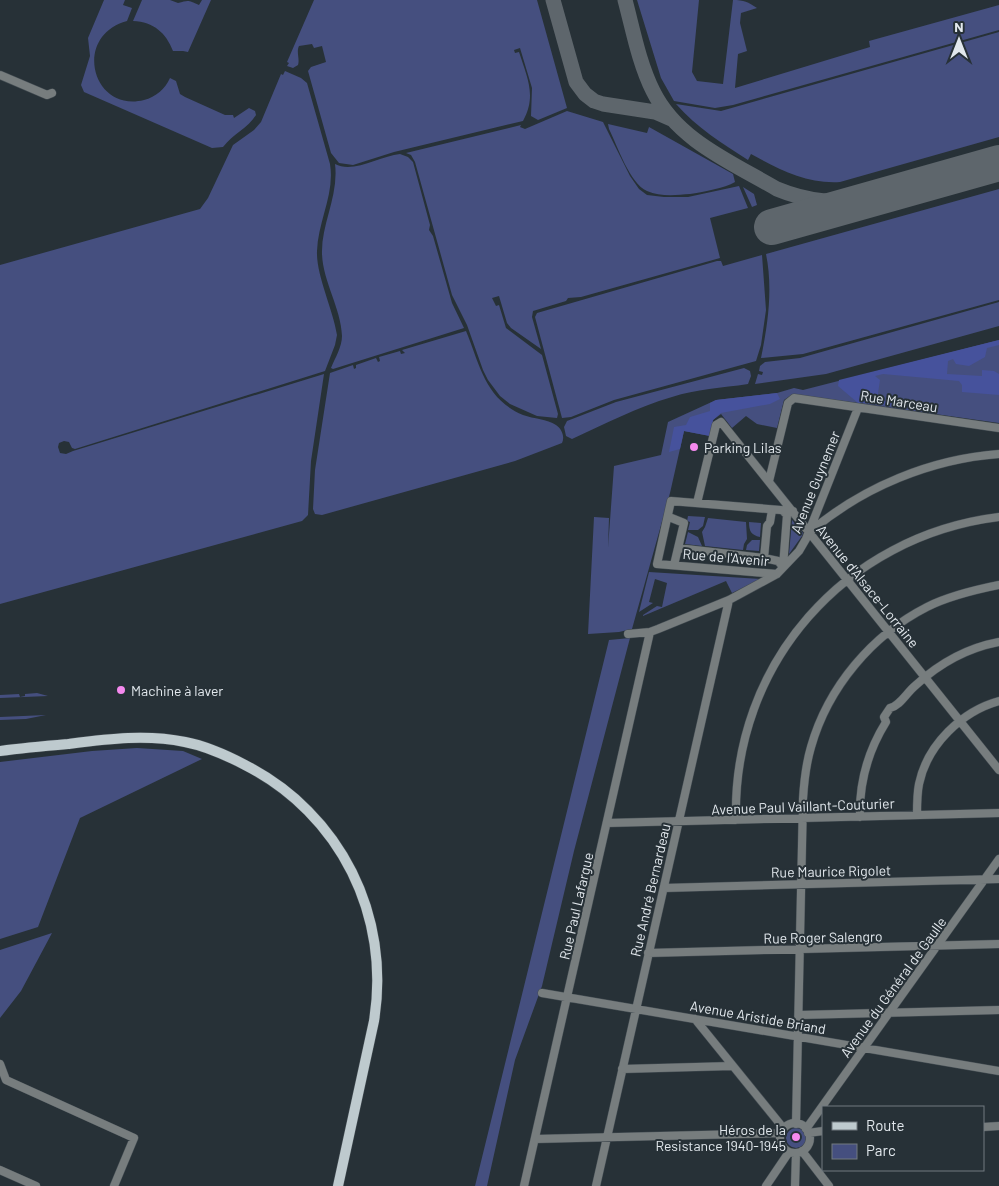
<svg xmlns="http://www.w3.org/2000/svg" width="999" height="1186" viewBox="0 0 999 1186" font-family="Barlow,sans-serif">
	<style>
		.green { fill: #454f7f }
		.forest { fill: #46529c }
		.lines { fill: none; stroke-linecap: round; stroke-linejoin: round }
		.taxiway { stroke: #5e666c; stroke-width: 15 }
		.runway { stroke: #5e666c; stroke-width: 36 }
		.minor-casing { stroke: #454e54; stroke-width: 9 }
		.major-casing { stroke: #454e54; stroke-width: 11 }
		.minor { stroke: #777d7e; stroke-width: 8 }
		.major { stroke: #becace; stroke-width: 10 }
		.poi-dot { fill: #f589ee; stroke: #273137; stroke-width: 2 }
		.labels { text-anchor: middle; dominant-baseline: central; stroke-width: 4; stroke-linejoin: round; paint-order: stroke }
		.street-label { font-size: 14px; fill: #e2e8ed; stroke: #273137 }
		.poi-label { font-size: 14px; fill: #e2e8ed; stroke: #273137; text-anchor: start }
	</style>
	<rect width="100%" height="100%" fill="#273137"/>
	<path class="green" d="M104,0H125L123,5L132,8L127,21C72,36 92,113 144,100C156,97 165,89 170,78L176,81L180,94L185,97L225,115H233L234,118L249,108L255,111L256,115C248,128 233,134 223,147L212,148L84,92L81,85L90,56L88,38Z
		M142,0H170L178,3C189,0 188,0 199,5L202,0H211L188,52L183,51H173C166,33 154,22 133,21Z
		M314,0H537L567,108L538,120L531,116L532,88L520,48L514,50L515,53L519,52C527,77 537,96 523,121L394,152L353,165L339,163L331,153L308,71L311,67L326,62L322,46L314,48L312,44L299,46C296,52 300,59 298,65L293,68L287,66L289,63L287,62Z
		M637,0H699L692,72L697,81L723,84L733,0C744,0 748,2 757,8L741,13L740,23L747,51L738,54L735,88L870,47L869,41L999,5V30L733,105L715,108L674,101L661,78Z
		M999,32V137L840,182C807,184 780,170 751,154L748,160C722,143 697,128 676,104L721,111Z
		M285,71L301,78L307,83L330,164C335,194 318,221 317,251C316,275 333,309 337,335L335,345L325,371L75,449L72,448L69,442L64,441L59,443L58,447L60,453L66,454L73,451L324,374L311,461L308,515L302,521L0,604V265L200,209L208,198L233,145L254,130L261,122L281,74L283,75Z
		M567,111L603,122L630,176L639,189L647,195L664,197H688L739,186L748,208L710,218L720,258L581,297L568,298L566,301L533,311L532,317L541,349L511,328L507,323L499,296L492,298L496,306L499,305L506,328L542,355L558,414L557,418L537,416L510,404L500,396L488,380L483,370L467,325L452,295L415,162L411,155L406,153L521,125L520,127L525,129Z
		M608,124L647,133L649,127L733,174L735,182C725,188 702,192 690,194C677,195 660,197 647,191C630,184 617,145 609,129Z
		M400,154L408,157L413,162L430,225L429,230L433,236L452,303L464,328L333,369L331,368C335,358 342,347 342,336C341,308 323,282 322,254C321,224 339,196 335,164C353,174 380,156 400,154Z
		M743,187L754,194L757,205L752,207Z
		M999,189V300L803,354L761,358C768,324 773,288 766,254Z
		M762,255L766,310L761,345L756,361L614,400L571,417L562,418L535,317L537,313L717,261H721L723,266Z
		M999,302V326L826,374L755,384L758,374L762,375L763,372L759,371L760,366L765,362L800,358Z
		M466,331C480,365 485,399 523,415C534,419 547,419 556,425C562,429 565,437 562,443L515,461L322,515L315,514L313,509L315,470L330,373L353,365L354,369L356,368V365L376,358L378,362L380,361L379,357L400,351L401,354L405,353L402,350Z
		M999,340V423L793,394L784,400L777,428L757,424L746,416L732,428L721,414L713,420L710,436L684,431L670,493L632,629L619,632L588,634L594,517L609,518L608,548L614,466L661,455L668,422L716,400L777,393L794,388L803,390Z
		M744,368L750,371L751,376L748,384C722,388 696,389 672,397C637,407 605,424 572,439L566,436L564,427L567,421L616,402Z
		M688,516L705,517L703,526L698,530H688L690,522L687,521Z
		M708,518L746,522L747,539L744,544L743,550L705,546L702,532L705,527Z
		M792,520L803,533L802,536L789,554Z
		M749,522L761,523L760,537C751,535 749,531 749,522Z
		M688,532L698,537L702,546L685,544Z
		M752,540H760L759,551L746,550L747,545Z
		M649,572L761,579L732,593L726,581L643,616V615L657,606L662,607L667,583L655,579L649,602L653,603L639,612Z
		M630,638L574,851L542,986L515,1060L487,1186H475L609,640Z
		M37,693L48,696L0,698V695L19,694L20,697L25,696V694Z
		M46,715L26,719L0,720V717Z
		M137,748L183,751L202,759L80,818L38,927L0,939V762L92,751Z
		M52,933L21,991L0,1018V950Z
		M786 1138a10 10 0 1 1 20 0a10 10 0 1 1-20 0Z"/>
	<path class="forest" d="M999,340V345L987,348L985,357L969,366L956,364L953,359L948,361L947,374L982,376V370L994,371L999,374V395L962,392V385L959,381L883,374L875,376L880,380L877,400L899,403L901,407L870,403H858L838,386L839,380Z
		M777,393L780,399L770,404L721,413L713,420L710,436L684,431L680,449L669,452L674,427L686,425L690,417L710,411V403L716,400Z"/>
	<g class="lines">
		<path class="taxiway" d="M553,0L576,82L585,94L594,101L603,104L655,112L671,119
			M625,0C633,30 639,63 653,91C677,140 731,162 777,189C808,202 837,204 871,199"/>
		<path class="runway" d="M772,227L999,163"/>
		<defs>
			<path id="minor" d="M0,75L47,95L52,93
				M769,481L788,403L794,398L999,428
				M697,503L716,425L721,422L999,770
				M783,511L787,515L783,567
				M669,517L684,523L674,565
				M811,531C863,487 931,459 999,454
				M678,548L764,558L778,561L783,567
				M764,558L767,526L770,522L772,510
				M777,574L657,564L671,501L793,511
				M628,634L650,632L658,629L729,600L777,574L799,551L806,539L858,408
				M917,815C917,805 917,794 919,784C927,745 962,711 999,701
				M860,817C859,782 868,751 886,722L884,717L890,708C900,706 907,692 916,685C940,663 967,648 999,642
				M736,820C732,664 845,536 999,517
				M607,823L999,813
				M664,888L999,879
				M648,953L999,944
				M542,993L999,1071
				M799,1015L999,1010
				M695,1019L780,1124L783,1130
				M0,1064L6,1080L134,1138L114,1186
				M622,1069L732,1066
				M780 1138a15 15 0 1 1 30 0a15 15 0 1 1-30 0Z
				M796,1124L803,799C804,782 806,764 811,747C828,687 872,635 927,607C949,596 974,590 999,585
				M983,1127L999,1126
				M806,1129L999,859
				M808,1133L823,1131
				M535,1139L781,1133
				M802,1151L829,1186
				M0,1170L36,1186
				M524,1186L650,632
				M596,1186L729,600
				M766,1186L789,1152
				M795,1186L796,1153"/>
			<path id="major" d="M0,751C23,748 45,746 68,744C108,739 146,734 185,742C206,746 226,755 245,765C341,814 391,916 374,1021L338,1186"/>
		</defs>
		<use href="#minor" class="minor-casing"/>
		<use href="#major" class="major-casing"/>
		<use href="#minor" class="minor"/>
		<use href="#major" class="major"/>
	</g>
	<g class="poi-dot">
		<circle cx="694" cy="447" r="5"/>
		<circle cx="121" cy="690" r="5"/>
		<circle cx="796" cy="1137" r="5"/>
	</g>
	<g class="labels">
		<g class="street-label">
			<text transform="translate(899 401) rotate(9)">Rue Marceau</text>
			<text transform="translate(815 482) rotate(-68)">Avenue Guynemer</text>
			<text transform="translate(726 557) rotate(5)">Rue de l'Avenir</text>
			<text transform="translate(868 586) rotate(51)">Avenue d'Alsace-Lorraine</text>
			<text transform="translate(803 806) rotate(-2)">Avenue Paul Vaillant-Couturier</text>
			<text transform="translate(831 871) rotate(-1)">Rue Maurice Rigolet</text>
			<text transform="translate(650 890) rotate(-77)">Rue André Bernardeau</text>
			<text transform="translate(576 906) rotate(-77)">Rue Paul Lafargue</text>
			<text transform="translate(823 937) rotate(-1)">Rue Roger Salengro</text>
			<text transform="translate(893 987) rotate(-54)">Avenue du Général de Gaulle</text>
			<text transform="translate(758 1017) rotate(10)">Avenue Aristide Briand</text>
		</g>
		<g class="poi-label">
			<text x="704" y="447">Parking Lilas</text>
			<text x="131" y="690">Machine à laver</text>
			<text x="786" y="1129" text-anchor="end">Héros de la<tspan x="786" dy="16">Resistance 1940-1945</tspan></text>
		</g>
	</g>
	<rect x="822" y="1106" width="162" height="65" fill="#273137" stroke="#727a80"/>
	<rect x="832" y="1122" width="25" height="8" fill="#becace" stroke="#727a80"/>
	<text x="866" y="1131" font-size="15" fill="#e2e8ed">Route</text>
	<rect x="832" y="1144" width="25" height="15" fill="#454f7f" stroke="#727a80"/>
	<text x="866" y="1156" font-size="15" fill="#e2e8ed">Parc</text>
	<g transform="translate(959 40)" stroke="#273137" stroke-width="4" paint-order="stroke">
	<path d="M0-4L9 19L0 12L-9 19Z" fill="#e2e8ed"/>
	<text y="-8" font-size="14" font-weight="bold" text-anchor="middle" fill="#e2e8ed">N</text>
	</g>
</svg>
